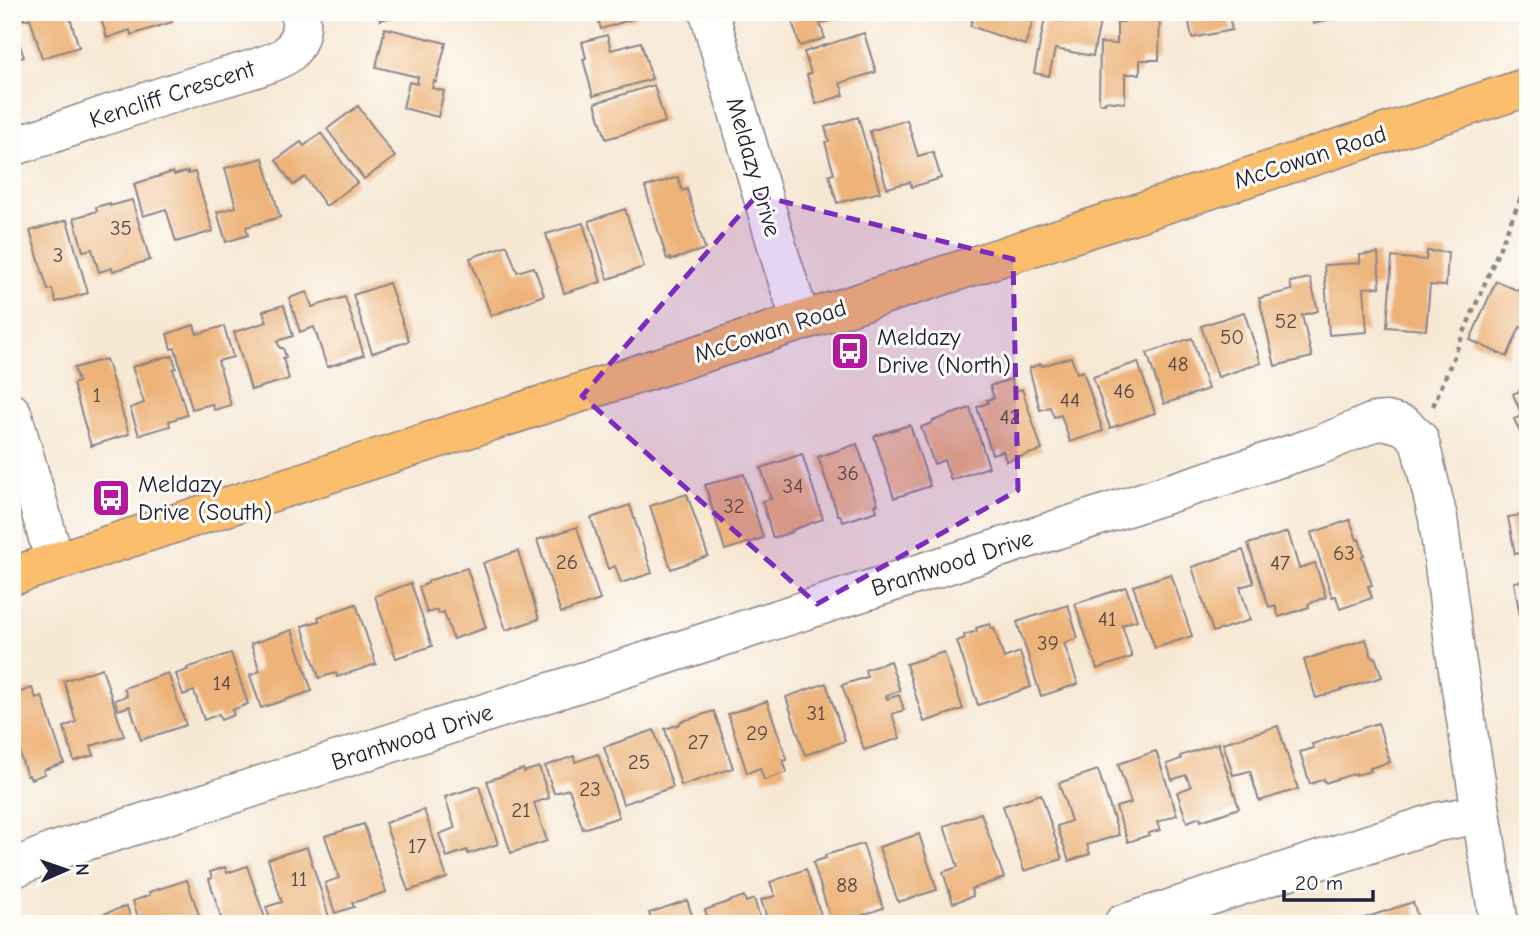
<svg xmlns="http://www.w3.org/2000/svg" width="1540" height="936" viewBox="0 0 1540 936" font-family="'Comic Neue',sans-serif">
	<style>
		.building { fill: #edb379 }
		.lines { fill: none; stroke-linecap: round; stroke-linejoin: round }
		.minor-casing { stroke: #8c8588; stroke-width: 41 }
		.major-casing { stroke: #8c8588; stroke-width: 41 }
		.path { stroke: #8c8588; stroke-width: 4.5; stroke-dasharray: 5 5; stroke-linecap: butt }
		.minor { stroke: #fff; stroke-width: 38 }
		.major { stroke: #fabe6d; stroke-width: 38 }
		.marked { fill: #7b2cbf; fill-opacity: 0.2; stroke: #7b2cbf; stroke-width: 5; stroke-dasharray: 14 9; stroke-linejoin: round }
		.labels { text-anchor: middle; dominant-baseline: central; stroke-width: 6; stroke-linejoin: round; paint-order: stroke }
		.number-label { font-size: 21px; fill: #55464a }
		.street-label { font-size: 24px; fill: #22223b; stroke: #fdfcf7 }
		.poi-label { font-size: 24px; fill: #22223b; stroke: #fdfcf7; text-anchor: start }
	</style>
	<rect width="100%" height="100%" fill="#fdfcf7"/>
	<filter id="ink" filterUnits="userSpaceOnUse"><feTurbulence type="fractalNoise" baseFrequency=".0143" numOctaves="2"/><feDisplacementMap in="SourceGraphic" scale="14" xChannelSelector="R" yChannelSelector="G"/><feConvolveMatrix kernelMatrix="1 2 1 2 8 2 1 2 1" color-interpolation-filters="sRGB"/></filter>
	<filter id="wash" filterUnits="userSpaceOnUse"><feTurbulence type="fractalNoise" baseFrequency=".00686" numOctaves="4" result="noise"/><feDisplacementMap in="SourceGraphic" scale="28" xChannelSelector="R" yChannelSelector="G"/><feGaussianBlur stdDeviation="1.57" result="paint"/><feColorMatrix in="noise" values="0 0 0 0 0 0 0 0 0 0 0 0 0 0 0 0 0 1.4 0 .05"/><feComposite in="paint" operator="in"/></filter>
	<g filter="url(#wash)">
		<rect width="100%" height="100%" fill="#f7e8d4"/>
		<g id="blocks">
			<path class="building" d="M22,12H68L79,47L42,58L30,18L24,20Z
				M99,12H169L172,22L131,35L130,30L107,38Z
				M378,12H409V13L380,20Z
				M596,12H634L636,18L601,29Z
				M793,12H854V13L820,24L825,38L800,46L790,15L793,14Z
				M975,12H1036L1025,45L970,26Z
				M1062,12H1102L1093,56L1055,49L1049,76L1034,73L1045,18L1061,21Z
				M1123,12H1160L1159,60H1140V74H1125V103L1105,101V103H1099L1100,43L1117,44V22H1123Z
				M1187,12H1228L1232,30L1192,38Z
				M1310,12H1334L1335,17L1314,24Z
				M12,22L24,57L12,61Z
				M385,28L446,43L436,82L434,81L432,88L444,91L438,117L403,108L409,82L417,84L418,77L376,67Z
				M864,33L876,72L840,83L844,95L816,104L807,75L811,73L804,52Z
				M607,35L611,50L641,42L652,79L593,96L583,59L586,58L582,42Z
				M654,85L665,122L606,139L595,103Z
				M358,106L395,157L364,179L327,129Z
				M858,117L880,192L837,203L829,175L834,174L825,142L829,141L825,127Z
				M907,120L918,156L933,152L941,178L912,187L910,182L887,188L870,131Z
				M321,133L357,183L326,206L305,177L293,185L276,160L301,142L304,146Z
				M263,158L280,217L246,227L248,235L226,242L217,212L236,207L225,168Z
				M188,171V174L195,172L213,231L176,242L166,209L143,216L134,184L173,172L174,175Z
				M678,177L682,191L687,189L705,249L671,260L670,258L667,259L645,187Z
				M132,200L150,260L113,271L112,268L99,272L92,249L83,251L74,218L97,211L96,207L110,203V206Z
				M625,209L644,267L608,279L589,221Z
				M67,220L88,293L56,302L52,289L48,290L30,231Z
				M583,223L601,282L564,293L546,234Z
				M507,245L517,272L534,267L544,295L491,316L470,258Z
				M1427,251L1448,252L1446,286L1430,285L1426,330L1387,327L1392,257L1426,260Z
				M1378,253L1380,287L1364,288L1367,332L1329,335L1324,265L1360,263V255Z
				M1310,278L1318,311L1302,315L1312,357L1275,366L1259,298L1292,290L1290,282Z
				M1496,281L1528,295V330L1520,327L1507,357L1470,340Z
				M389,283L409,341L372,353L353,295Z
				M307,292L312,307L345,297L364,355L327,367L314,327L300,332L289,298Z
				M284,305L293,336L277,341L280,348H283L286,357L283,358L289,379L251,390L234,332L267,322L263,311Z
				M1244,312L1261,363L1218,377L1201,326Z
				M194,325L197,334L224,326L233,357L218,361L231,405L214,410L212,404L192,409L175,348L171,349L167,334Z
				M1192,338L1208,389L1164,404L1147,353Z
				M169,356L170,357L173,356L176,368L173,369L187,415L169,421L170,426L139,435L130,408L144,403L132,367Z
				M1071,357L1077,373L1083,371L1103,431L1070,442L1061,415L1054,417L1050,407L1040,410L1029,368L1041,364L1042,366Z
				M106,359L129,434L91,446L73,384L78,382L74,368Z
				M1138,362L1155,413L1110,428L1093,377Z
				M1011,379L1015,391L1022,389L1042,450L1006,461L1003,451L992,454L977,407L988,403L987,400L994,398L990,386Z
				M1528,387V450L1514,419L1522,416L1513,394Z
				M970,408L989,467L951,480L944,460L934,464L921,427L932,423V421Z
				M910,425L930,486L894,498L874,436Z
				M857,444L878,504L875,505L877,511L843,522L840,515H838L818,457Z
				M802,454L823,519L792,530V532L773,538L762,501L771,499L761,468Z
				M744,474L763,538L725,550L705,485Z
				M687,494L708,556L671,569L650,506Z
				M630,505L652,573L621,583L615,566L608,569L591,518Z
				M1528,514V551L1515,554L1508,517Z
				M1350,520L1357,540L1359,539L1364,555L1362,556L1372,585L1368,586L1372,598L1340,609L1336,596L1332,597L1311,533Z
				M577,527L600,600L561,613L537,540Z
				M1288,532L1299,568L1315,563L1326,597L1308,604L1309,607L1279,617L1275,605L1269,607L1248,544Z
				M1243,550L1254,583L1240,587L1250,620L1213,632L1192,567Z
				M518,551L539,619L506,630L483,563Z
				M467,568L486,628L453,639L444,612L439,614L437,610L427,613L419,587L428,583V581Z
				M1171,574L1192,636L1155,648L1133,586Z
				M1528,580V620L1521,622L1514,582Z
				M411,583L432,646L396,658L375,596Z
				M1126,587L1137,620L1122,625L1132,657L1097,669L1075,604Z
				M356,604L376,664L337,677L336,673L319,678L302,626L319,621L318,617Z
				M1068,605L1078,638L1064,643L1078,684L1041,696L1017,622Z
				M990,624L992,629L994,628L1004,658L1020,652L1031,687L978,705L957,641L965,638L964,635L977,631L976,628Z
				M292,630L312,691L261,708L250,675L260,671L251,644Z
				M1366,639L1372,658L1375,657L1382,677L1316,698L1304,660Z
				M944,652L963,709L924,722L906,664Z
				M231,653L248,704L232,710L234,715L221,720L219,714L204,720L194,691L183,695L176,674L188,670L187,668Z
				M890,661L900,691L886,696L887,699L899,695L904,710L892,714L900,738L864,750L842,685L867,677L865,670Z
				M102,668L124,736L91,746L94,755L74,761L64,727L76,722L64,681Z
				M168,673L186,725L141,740L130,706L118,710L115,700L127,696L124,688Z
				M826,683L845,741L805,755L786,697Z
				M32,688L36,698L42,696L64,763L43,770L45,774L31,779L29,775L27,776L12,731V695Z
				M767,701L787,760L783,761L787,772L764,780L760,768L747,773L728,714Z
				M714,711L733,768L681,786L665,729L680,724V722Z
				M1378,723L1390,762L1370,768L1371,771L1356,775V773L1325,783L1324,779L1310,784L1300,752L1314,748L1312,744Z
				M1278,726L1298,789L1259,801L1250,771L1233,775L1223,743Z
				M654,730L673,787L623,804L604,747Z
				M1218,743L1239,808L1201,821L1200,817L1187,822L1177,792L1191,787L1186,775L1172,780L1167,764L1181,759L1180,756Z
				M1156,751L1177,815L1157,822L1160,830L1149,833V835L1128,842L1116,807L1131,803L1118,764Z
				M598,754L619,817L583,829L569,789L554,793L545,766L574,756L575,762Z
				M539,767L549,798L534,803L547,841L511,853L487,781L523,769L524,772Z
				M1098,770L1119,835L1087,845L1090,854L1069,861L1057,826L1071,821L1059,783Z
				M479,786L498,844L468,854L467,850L447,857L439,834L455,828L445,797Z
				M1041,794L1062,859L1024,871L1003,806Z
				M424,810L447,878L408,891L385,823Z
				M981,813L1004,878L971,889L973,896L953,903L943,872L958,867L944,826Z
				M364,824L386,892L352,903L354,907L335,913L325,883L339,878L325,836Z
				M919,834L937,890L898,902L879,847Z
				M863,844L883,908L863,915L866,924H832L813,862L826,858L825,855Z
				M307,847L329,917L308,924H272L266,907L282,902L268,859Z
				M247,866L267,924H223L209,879L212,878L210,872L225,867L227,873Z
				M806,869L824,924H769L761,900L775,896L770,882Z
				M187,880L202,924H140L133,901L150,895L149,892Z
				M744,896L746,902L754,899L761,921L753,924H710L705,910Z
				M687,900L695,924H653L649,913Z
				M1413,902L1420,924H1349V923Z
				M127,906L132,924H72L70,920L90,914L91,918Z"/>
		</g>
	</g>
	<g filter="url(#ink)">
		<use href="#blocks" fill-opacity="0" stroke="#8c8588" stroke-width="2"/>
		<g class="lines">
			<defs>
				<path id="minor" d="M709,12L782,263L801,321
					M12,147C73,127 134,105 195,86C213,80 280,64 290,52C300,42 303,25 300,12
					M12,413L55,562
					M12,869L52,852L1320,445L1374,422L1387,421L1405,426L1419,439L1438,518L1455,651L1499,924
					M1123,924L1437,822L1481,814"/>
				<path id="major" d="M12,576L1528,87"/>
			</defs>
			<use href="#minor" class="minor-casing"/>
			<use href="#major" class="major-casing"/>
			<path class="path" d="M1433,406L1528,181"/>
			<use href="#minor" class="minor"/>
			<use href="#major" class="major"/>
		</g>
	</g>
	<path class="marked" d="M757,195L1013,259L1018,490L817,604L582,396Z"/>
	<defs>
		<symbol id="bus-square" viewBox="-11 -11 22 22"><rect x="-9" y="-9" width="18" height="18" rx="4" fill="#b5179e" stroke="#fdfcf7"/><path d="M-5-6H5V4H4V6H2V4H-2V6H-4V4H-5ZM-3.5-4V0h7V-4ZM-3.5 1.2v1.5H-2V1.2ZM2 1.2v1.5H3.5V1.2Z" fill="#fff"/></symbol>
	</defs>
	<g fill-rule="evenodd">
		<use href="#bus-square" x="828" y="329" width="44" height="44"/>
		<use href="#bus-square" x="89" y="476" width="44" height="44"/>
	</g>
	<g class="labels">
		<g class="number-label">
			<text x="121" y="228">35</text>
			<text x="58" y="255">3</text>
			<text x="1286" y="321">52</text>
			<text x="1232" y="337">50</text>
			<text x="1178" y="364">48</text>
			<text x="1124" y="391">46</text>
			<text x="97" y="395">1</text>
			<text x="1070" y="400">44</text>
			<text x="1010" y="417">42</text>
			<text x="848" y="473">36</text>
			<text x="793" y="486">34</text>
			<text x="734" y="506">32</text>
			<text x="1344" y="553">63</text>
			<text x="567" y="562">26</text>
			<text x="1280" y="563">47</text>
			<text x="1107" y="619">41</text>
			<text x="1048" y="643">39</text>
			<text x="222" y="683">14</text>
			<text x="816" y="713">31</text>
			<text x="757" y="733">29</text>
			<text x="698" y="742">27</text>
			<text x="639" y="762">25</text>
			<text x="590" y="789">23</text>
			<text x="521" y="810">21</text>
			<text x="417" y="846">17</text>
			<text x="299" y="879">11</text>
			<text x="847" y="885">88</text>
		</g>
		<g class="street-label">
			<text transform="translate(172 94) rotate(-18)">Kencliff Crescent</text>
			<text transform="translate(1310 157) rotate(-18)">McCowan Road</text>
			<text transform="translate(754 167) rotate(74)">Meldazy Drive</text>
			<text transform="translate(770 331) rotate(-18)">McCowan Road</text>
			<text transform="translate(952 563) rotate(-18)">Brantwood Drive</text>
			<text transform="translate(412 737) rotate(-18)">Brantwood Drive</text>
		</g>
		<g class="poi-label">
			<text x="877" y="337">Meldazy<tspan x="877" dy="28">Drive (North)</tspan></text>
			<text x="138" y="484">Meldazy<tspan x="138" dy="28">Drive (South)</tspan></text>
		</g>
	</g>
	<rect width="1540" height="936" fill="none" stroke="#fdfcf7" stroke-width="42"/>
	<g transform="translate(66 870) rotate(88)" stroke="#fdfcf7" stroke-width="5" paint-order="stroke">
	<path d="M0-5L12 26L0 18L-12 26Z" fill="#22223b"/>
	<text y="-10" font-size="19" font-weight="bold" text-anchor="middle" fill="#22223b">N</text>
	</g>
	<path d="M1284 890v10h89v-10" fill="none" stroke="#22223b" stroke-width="3.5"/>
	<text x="1295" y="890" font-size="21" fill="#22223b" stroke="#fdfcf7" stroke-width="5" paint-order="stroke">20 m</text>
</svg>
